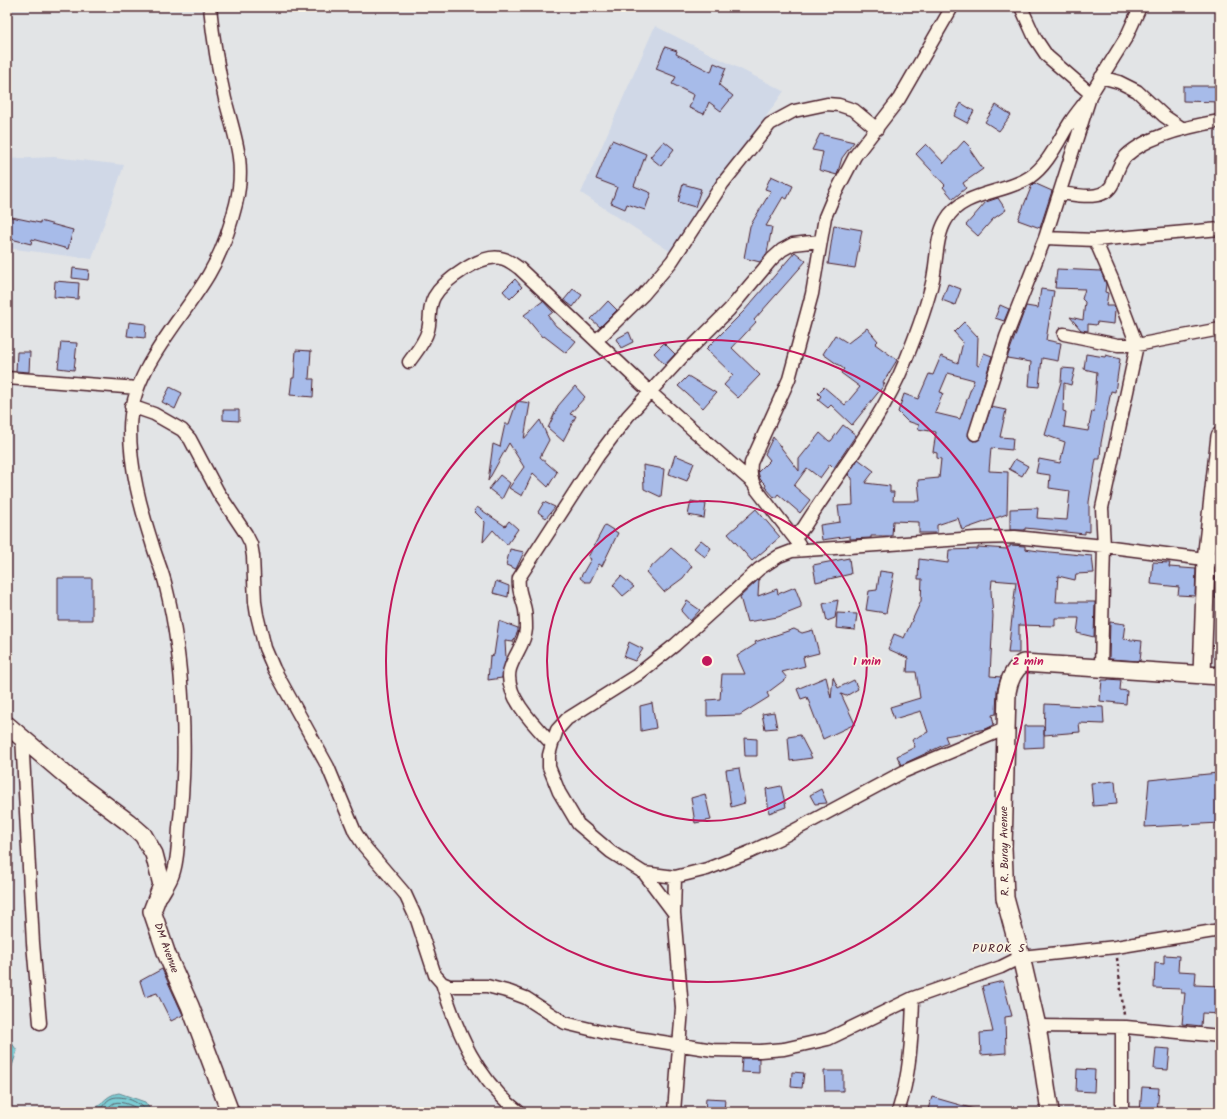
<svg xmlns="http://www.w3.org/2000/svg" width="1227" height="1119" viewBox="0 0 1227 1119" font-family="Kalam,sans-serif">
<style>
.built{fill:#d0d8e7}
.water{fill:#7ccdd4;stroke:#688790}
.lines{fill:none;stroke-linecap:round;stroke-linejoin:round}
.shore{stroke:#5e656f;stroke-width:1}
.building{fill:#a7bbe9;stroke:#4a1f2b;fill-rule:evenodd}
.street-casing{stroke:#4a1f2b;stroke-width:15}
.secondary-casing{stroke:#4a1f2b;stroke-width:20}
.path{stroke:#4a1f2b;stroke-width:2.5;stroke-dasharray:3 3;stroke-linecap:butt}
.street{stroke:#fcf5e5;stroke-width:12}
.secondary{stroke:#fcf5e5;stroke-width:17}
.ring{fill:none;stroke:#c2185b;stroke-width:2}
.labels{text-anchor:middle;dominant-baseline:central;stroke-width:3.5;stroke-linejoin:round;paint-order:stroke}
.street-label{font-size:11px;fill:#4a1f2b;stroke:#fcf5e5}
.neighbourhood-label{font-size:12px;letter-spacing:1px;fill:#4a1f2b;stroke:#fcf5e5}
.centre{fill:#c2185b;stroke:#fcf5e5;stroke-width:2}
.ring-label{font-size:12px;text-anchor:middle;font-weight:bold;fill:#c2185b;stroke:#fcf5e5;stroke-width:3.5;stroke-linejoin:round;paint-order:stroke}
</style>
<rect width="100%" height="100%" fill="#e2e4e6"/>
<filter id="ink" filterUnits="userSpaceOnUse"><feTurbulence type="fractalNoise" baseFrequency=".025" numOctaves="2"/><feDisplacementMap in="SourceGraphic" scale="8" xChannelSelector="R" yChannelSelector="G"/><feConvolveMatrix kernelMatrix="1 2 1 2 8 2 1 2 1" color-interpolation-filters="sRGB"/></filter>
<g filter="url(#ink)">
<!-- built -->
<path class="built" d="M655 26 784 91 671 252 581 193Z
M54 157 124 165 92 259 7 248V159Z"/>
<!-- water -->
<path class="water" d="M7 1035 17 1051 7 1081Z
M119 1093 145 1102 152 1112H89C100 1110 103 1095 119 1093Z"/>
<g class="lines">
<!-- shore -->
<path class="shore" d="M98 1112C102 1108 106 1100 112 1098 123 1094 141 1103 147 1112
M104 1112C107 1109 110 1105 114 1103 121 1100 137 1107 141 1112"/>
</g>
<!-- building -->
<path class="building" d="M665 47 677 51 676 54 711 72 714 63 726 68 719 85 733 96 721 111 709 102 704 114 689 108 694 95 672 84 676 77 656 69Z
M1183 86H1219V102L1183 101Z
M961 103 974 111 967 123 954 116Z
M996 105 1011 115 999 131 985 122Z
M820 134 854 142 842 158 837 175 819 170 823 152 812 150Z
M612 140 646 154 634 186 651 193 645 210 627 204 625 209 611 203 617 187 596 179Z
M664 141 674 149 661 166 650 157Z
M964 141 971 148 970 150 983 169 963 183 966 188 953 199 943 187 945 185 916 154 926 144 944 163Z
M771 176 793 186 787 199 783 197 766 226 772 227 767 253 760 262 744 258 750 226 771 191 765 189Z
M1034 183 1052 191 1040 228 1018 220 1032 185Z
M683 184 701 189 695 207 678 202Z
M998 198 1006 210 993 219 978 236 966 225 986 202Z
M7 216 40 223V221L73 230 68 249 32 239 31 244 7 238Z
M834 225 862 230 855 268 828 264Z
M795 252 806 261 754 320 756 322 732 348 760 375 738 398 724 385 733 375 706 349 744 311Z
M73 268 89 270 88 280 72 278Z
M1057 269 1101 271 1106 284 1105 292 1108 293 1106 306H1114L1115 309 1114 324 1097 322 1096 325 1088 324V331L1081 330 1070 317 1083 320 1085 302 1082 299 1085 289 1055 288Z
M515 279 522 287 510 299 503 291Z
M55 281 79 283 78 299 54 297Z
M948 284 961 289 955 305 942 300Z
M573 289 582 295 573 307 564 300Z
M1041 289 1054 291 1046 340 1061 343 1058 361 1042 358 1039 387 1029 386 1031 362 1007 358 1026 306 1038 308Z
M543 301 553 312 548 316 556 326 576 341 566 353 544 336 542 337 524 315Z
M608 301 617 310 600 327 591 319Z
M1000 305 1009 309 1004 321 995 318Z
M129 322 146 324 145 338 127 336Z
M964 322 978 337 977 365 979 366 984 353 992 356 968 436 973 441 980 439 991 407 1006 410 1000 437 1013 438 1012 450 991 448 989 471 1008 472 1007 514 962 530 958 518 937 525V533H919V522L893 521 892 536H871V538L850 539V536L822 540 820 525 840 522 838 506 853 505 852 478 848 475 858 459 874 471 865 483 890 486V492H894L893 501H920L918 480 939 478 941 459 937 458V453L933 452 936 432 918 429 919 425 907 421 898 412 904 394 918 399 929 374 933 375 941 356 958 363 963 342 954 332ZM948 373 974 380 960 419 935 413 943 393 940 392Z
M867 328 878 341 875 344 897 360 883 383 885 384 852 425 831 405 828 408 818 400 821 396 818 393 824 387 845 405 860 387 841 373 844 369 823 354 835 335 848 343Z
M629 332 633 342 621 348 616 339Z
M61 342 77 343 74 370 58 368Z
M664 343 675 354 665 365 654 353Z
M296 350 311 351 309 379H314L313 397 290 395 292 378H294Z
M17 352H30L29 372 16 371Z
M1086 354 1105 357 1106 355 1120 359 1115 392 1111 391 1101 443 1100 459H1096L1089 502V532L1085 531V534L1025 528V530H1010V509L1038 508 1037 518 1067 520 1070 491 1049 488 1050 475 1036 473 1039 459 1060 463 1065 442 1045 435 1061 382 1062 368 1075 369 1071 385 1064 383 1063 411 1066 412 1064 427 1088 431 1092 411 1094 412 1097 372 1084 369Z
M688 376 716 393 703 408 678 386Z
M575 386 585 397 570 414 576 416 563 441 548 428 558 406Z
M170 387 182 393 175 409 162 402Z
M517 401 530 403 524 439 540 420 549 440 540 457 557 472 548 487 533 473 522 496 509 488 524 467 509 443 488 481 493 444 500 447 505 424H509Z
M223 410H239V421L223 420Z
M843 425 856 435 834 468 830 464 820 478 807 468 794 486 810 500 800 513 778 494 775 498 765 487 766 485 760 479 758 472 770 460 765 454 773 437 799 471V459L820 433 829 441H831Z
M675 455 694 463 687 481 669 474Z
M1015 459 1028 466 1022 476 1009 469Z
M643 465 664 469 661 497 644 489Z
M500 475 510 483 502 499 489 489Z
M691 501 706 504 704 518 688 515Z
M544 502 555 507 546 518 538 512Z
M477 507 505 526 509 521 518 529 507 545 493 530 483 542 485 522 474 511Z
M756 509 780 537 752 561 728 534Z
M605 525 618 533 602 566 599 564 590 582H585L580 578 591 559 588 557Z
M701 540 711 548 705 557 694 548Z
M1010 545 1025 546V549L1039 551 1092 556 1094 573 1076 574 1075 580 1058 576 1056 602H1095L1094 637 1077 633 1079 618H1055V626L1019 625V653H1008L1016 582 992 580 991 591 993 616 990 676 1001 677 997 690 996 714 992 715 994 725 986 729 945 736 948 743 901 765 897 756 915 747 912 740 928 732 921 711 894 719 890 707 920 698 916 672H907L908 658 888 649 894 634 904 638 921 601 922 579H918L919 559 948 563 949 550 978 549V547L1007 549V547H1010Z
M671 548 692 566 683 578 664 592 646 572Z
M510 549 524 552 516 569 506 565Z
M849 558 851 574 816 582 813 565Z
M1153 562 1170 563 1169 567 1196 569 1195 596 1178 595 1179 587 1151 584Z
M880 571 894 573 886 613 866 610 869 591 877 590Z
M621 576 634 587 623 596 613 585Z
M1215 577H1220V599L1215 598Z
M58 578H92V620H58Z
M759 579 758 596 777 589 778 594 795 587 801 603V608L778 617 747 622 740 597Z
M496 581 509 586 508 597 493 593Z
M838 600 835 618 827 621 823 604Z
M687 601 700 610 690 621 681 611Z
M837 613 857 614 855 630 836 628Z
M499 621 518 628V631L513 642 505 641 506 658 502 678 488 680 490 656 494 655Z
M1110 622 1125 624 1123 639 1142 641 1140 661 1109 659Z
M794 629 802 633 813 630 819 653 803 657 805 666 782 672 787 678 767 693 769 697 740 715 707 716V700L720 699 722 674H745L737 656 756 644 755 642Z
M629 642 643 649 635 661 624 657Z
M826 677 831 698 833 677 838 688 854 680 858 689 846 696 841 694 855 724 823 739 807 697 801 699 797 689Z
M1108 679 1121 680 1120 690 1127 691 1126 704 1100 701 1102 680H1108Z
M652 703 656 728 641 731 640 706Z
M1045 704 1103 707 1104 724 1079 723 1080 732 1044 735Z
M774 712 777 728 765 729 762 714Z
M1024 726H1044V747L1024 748Z
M800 735 812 758 790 761 788 737Z
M744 738 757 739V756H745Z
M739 768 745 803 731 807 726 770Z
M1218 773 1220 823 1145 827 1149 780Z
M1115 781 1117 804 1093 806 1091 783Z
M781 786 786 807 769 813 766 789Z
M821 789 827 803 815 804 810 795Z
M705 794 711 820 695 823 691 798Z
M1164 955 1179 956 1178 971 1196 972 1195 985 1220 986V1014L1202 1013 1201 1026 1182 1024 1185 993H1181V989L1154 988 1155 963 1164 964Z
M162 969 183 1015 171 1021 157 993 145 997 140 981Z
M1003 981 1012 1016 1005 1017 1006 1053 981 1055 980 1033 993 1032 982 986Z
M1156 1048 1170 1049 1168 1070 1154 1069Z
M742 1058H759V1073L741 1072Z
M1077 1069 1095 1070 1094 1092 1076 1091Z
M824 1071H843V1091H825Z
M792 1072 804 1073 802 1088 791 1087Z
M1142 1087 1159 1088 1157 1112H1140Z
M932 1097 974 1109 973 1112H927Z
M706 1098 725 1099 724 1112H705Z"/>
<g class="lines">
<!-- street casing -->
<g class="street-casing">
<path id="street" d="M1101 77 1119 82 1137 91 1164 116 1183 129
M1060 193C1078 195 1107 203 1114 180 1117 172 1120 162 1126 156 1148 135 1191 126 1220 121
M1045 238 1095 240 1220 229
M1095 240 1112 279 1137 345 1102 508 1104 546 1101 667
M1064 334 1118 345H1137L1220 329
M596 341 643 295 672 261 723 183 770 124 794 111 827 104 839 105 854 110 877 129
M409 362C416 352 425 342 428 330 431 319 428 308 434 297 443 281 481 254 500 258 508 259 513 264 519 268L650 392 752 482
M7 378 138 388
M131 406 154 414 182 430 190 439 218 492 246 534 251 544 253 556 255 602 257 615 265 648 274 669 328 767 355 832 364 846 405 894 417 920 435 975 442 983 449 986H487L510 992 526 998 565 1023 606 1033 713 1050 760 1051 784 1049 828 1039 913 998 1001 967 1021 957 1116 947 1220 930
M975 434 1006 337 1045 238 1091 94 1127 36 1140 7
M795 538 804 527C838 473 881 421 905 362 916 335 927 307 933 279 937 259 936 237 946 220 962 191 1005 194 1030 177 1049 164 1059 139 1071 121 1077 112 1085 103 1091 94L1047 56 1035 38 1021 7
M799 544 757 490C751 481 750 474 751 463L789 379 812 294 825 217 833 198 855 156 899 99 952 7
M22 736 33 943 40 1023
M552 744C536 727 503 695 510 669 514 655 525 644 526 629 526 623 526 617 525 610 523 599 517 590 519 578L598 456 628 416 684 355 729 310 772 259 782 250 793 244 820 241
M644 873 675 877 674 913 682 1008 674 1112
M675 877 707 869 750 852 780 838 905 771 1007 728
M162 895C166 888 171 881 173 874 178 860 178 843 179 828 188 754 184 659 166 587 163 572 156 558 152 543 140 506 130 468 130 429 130 370 181 322 209 274 222 252 230 228 236 204 246 163 235 138 225 99 218 69 213 38 210 7
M674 913 644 873 611 852 578 824 559 792 549 767V755L552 744 557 730 567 719 637 675 675 645 759 569 779 556 792 551 976 538 1015 537 1104 546 1220 561
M442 983C457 1032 477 1080 519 1112
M1037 1026 1126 1027 1220 1036
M1122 1027V1112
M898 1112C910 1075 912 1037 913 998"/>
</g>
<!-- secondary casing -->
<g class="secondary-casing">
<path id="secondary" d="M1202 675 1206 560 1220 436
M7 725 68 777 128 822 143 835 154 854 162 885 152 911 167 955 190 1006 230 1112
M1050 1112 1037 1026 1021 957 1005 898 1003 848 1007 692C1009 680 1013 670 1023 663L1220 676"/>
</g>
<!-- path -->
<path class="path" d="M1117 958 1124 1015"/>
<!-- street -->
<use href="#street" class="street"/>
<!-- secondary -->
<use href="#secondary" class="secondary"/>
</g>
</g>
<!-- distance rings -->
<g class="ring">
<circle cx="707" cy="661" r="160"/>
<circle cx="707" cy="661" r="321"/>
</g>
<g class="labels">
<!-- street labels -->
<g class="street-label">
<text transform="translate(1005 851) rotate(-91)">R. R. Buray Avenue</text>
<text transform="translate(166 948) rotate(70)">DM Avenue</text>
</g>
<!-- neighbourhood labels -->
<g class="neighbourhood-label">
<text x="999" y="948">PUROK 5</text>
</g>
</g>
<circle cx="707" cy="661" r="6" class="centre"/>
<g class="ring-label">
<text x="867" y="665">1 min</text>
<text x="1028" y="665">2 min</text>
</g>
<!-- margin -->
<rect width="1227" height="1119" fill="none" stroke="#fcf5e5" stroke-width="24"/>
<rect x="12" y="12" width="1203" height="1095" fill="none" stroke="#4a1f2b" stroke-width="1.5" filter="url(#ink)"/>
</svg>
